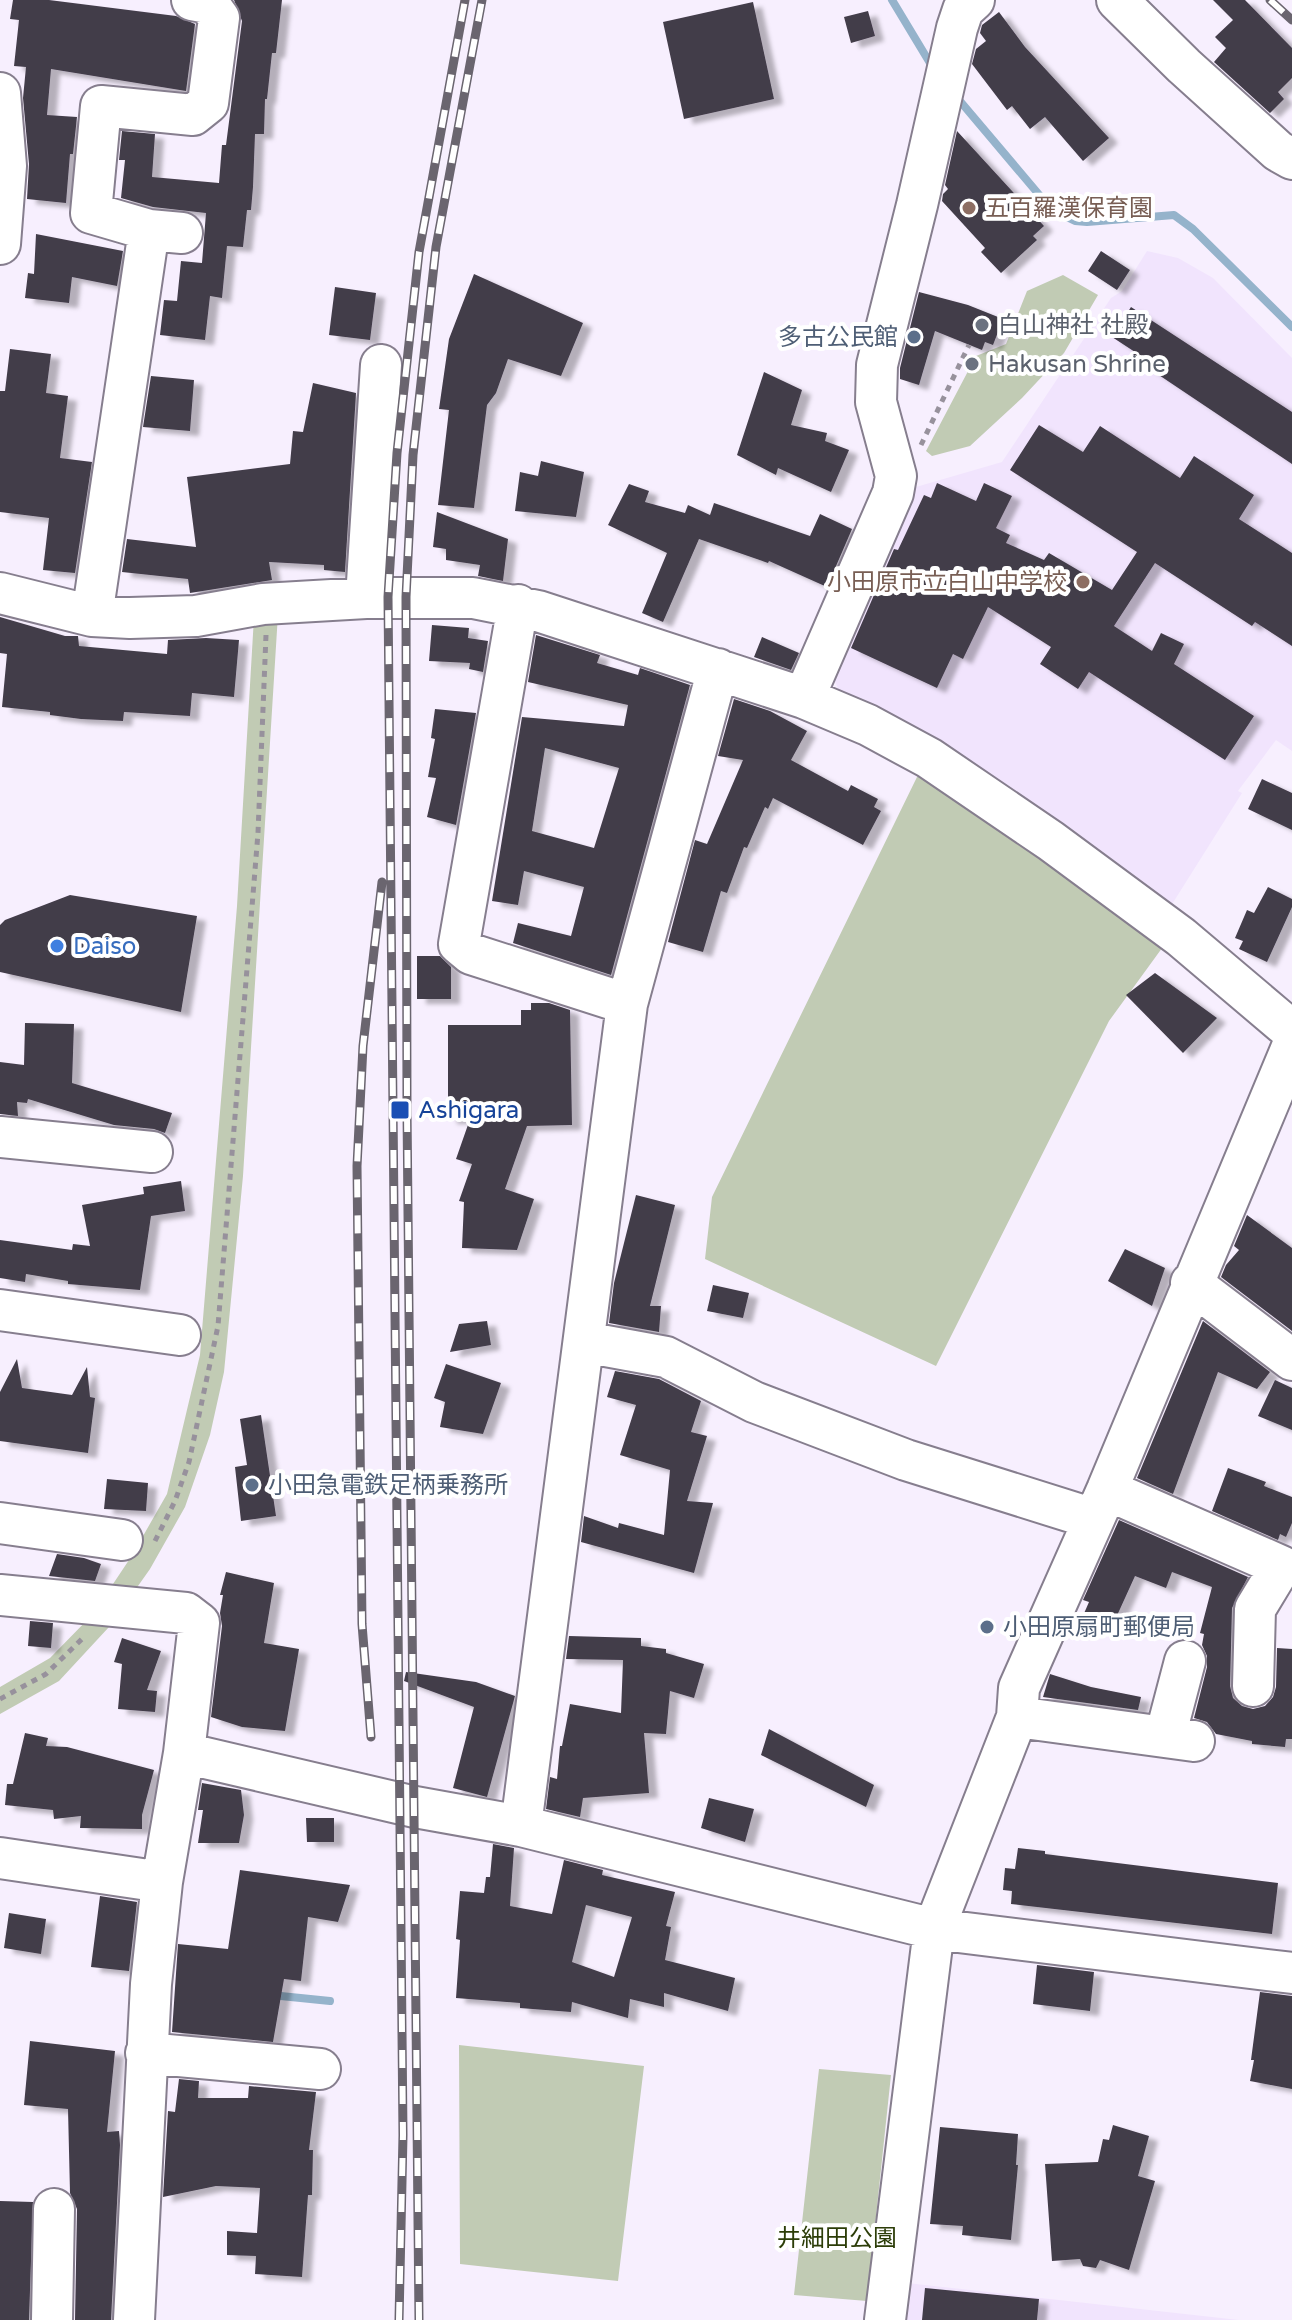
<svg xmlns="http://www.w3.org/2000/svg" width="1292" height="2320" viewBox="0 0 1292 2320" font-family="'Varela Round','Noto Sans JP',sans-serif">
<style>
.built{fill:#f1e4fd}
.green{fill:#c1cbb4}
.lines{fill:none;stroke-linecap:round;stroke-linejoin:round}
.stream{stroke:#95b3cb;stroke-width:8}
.building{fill:#433c4a;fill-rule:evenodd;filter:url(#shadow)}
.minor-casing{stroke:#867e8e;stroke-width:44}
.path{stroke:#97919c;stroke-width:5;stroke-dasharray:6 6;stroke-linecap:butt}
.minor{stroke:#fff;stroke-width:40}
.rail-casing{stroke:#6a656f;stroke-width:9}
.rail{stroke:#fff;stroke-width:6;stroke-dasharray:18;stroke-linecap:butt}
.education-dot{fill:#8d6e63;stroke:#fff;stroke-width:3}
.worship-dot{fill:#6b7280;stroke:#fff;stroke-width:3}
.service-dot{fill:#5c6f8a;stroke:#fff;stroke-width:3}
.shop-dot{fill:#3f7fe0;stroke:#fff;stroke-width:3}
.transit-dot{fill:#1a4fb4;stroke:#fff;stroke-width:3}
.labels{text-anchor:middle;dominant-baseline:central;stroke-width:8;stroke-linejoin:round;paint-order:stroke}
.education-label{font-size:24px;fill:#785e54;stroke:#fff;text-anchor:start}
.worship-label{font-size:24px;fill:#5b616d;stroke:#fff;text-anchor:start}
.service-label{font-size:24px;fill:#4e5e75;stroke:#fff;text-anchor:start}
.shop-label{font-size:24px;fill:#366cbe;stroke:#fff;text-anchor:start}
.transit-label{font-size:24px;fill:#164399;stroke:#fff;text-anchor:start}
.park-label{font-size:24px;fill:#2c3d08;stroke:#fff}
</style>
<defs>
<filter id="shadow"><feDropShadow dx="9" dy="5" stdDeviation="2" flood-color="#0004"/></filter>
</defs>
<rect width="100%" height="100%" fill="#f7effe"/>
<!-- built -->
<path class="built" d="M1147 251 1178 258 1213 278 1292 358V751L1276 740 1238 791 1242 793 1169 909 841 696 833 676 916 487 1002 462 1111 298 1122 291Z
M898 2282 1239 2320H894Z"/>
<!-- green -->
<path class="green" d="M1063 275 1098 295 1064 353 1022 398 970 446 932 456 926 451 976 356 1006 344 1027 291Z
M278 614 243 1176 224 1372 210 1435 185 1507 150 1569 109 1627 59 1681 0 1714V1687L50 1658 93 1614 131 1557 167 1494 200 1355 237 906 254 617Z
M924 776 1165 944 1109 1021 936 1366 705 1259 712 1197 917 777Z
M459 2045 644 2066 618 2281 460 2264Z
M819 2069 891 2075 867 2301 794 2295Z"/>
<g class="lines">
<!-- stream -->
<path class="stream" d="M892 0 933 68
M954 94 1052 210 1075 221 1087 222 1174 215 1193 229 1292 327
M271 1995 330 2001"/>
</g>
<!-- building -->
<path class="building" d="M13 0H49L176 16 195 24 186 91 51 69 47 115 77 117 73 154H70L66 203 27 199 29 164 23 98 26 67 14 66 19 20 10 19Z
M234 0H282L276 53H272L267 99H265L264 134H255L253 187 251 210H247L243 247 227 246 222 298 210 296 205 340 160 335 164 300 177 301 181 261 202 263 206 213 153 207 121 198 125 160H119L122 131 155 134 152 177 219 183 222 145H226L242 21Z
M1213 0H1245L1292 48V78L1278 92 1284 99 1270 113 1214 62 1226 48 1215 37 1233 20Z
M753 2 774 99 684 119 663 22Z
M868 11 875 36 851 43 844 17Z
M999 12 1025 47 1109 138 1083 161 1045 117 1030 129 1012 106 1007 110 972 64 976 49 986 41 980 33 982 25Z
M957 131 1044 226 1033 236 1037 240 1001 273 981 252 985 248 942 201 943 194 948 189 945 185Z
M36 234 123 251 117 286 72 277 69 303 25 298 28 273 34 274Z
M1101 251 1130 270 1117 290 1088 271Z
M474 274 583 323 561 376 508 359 496 393 487 405 474 508 438 505 449 410 439 409 449 339Z
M335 287 376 293 370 340 329 335Z
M919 292 968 305 1003 319 993 345 985 342 982 350 935 331 919 385 900 379V368Z
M1131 307 1292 412V464L1132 357 1135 352 1112 337Z
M10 349 51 354 46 393 68 396 60 458 92 462 75 573 43 570 49 518 0 512V391H5Z
M764 372 802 390 791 425 827 433 825 441 849 450 831 492 778 468 776 475 737 455Z
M151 376 194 380 190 431 143 427Z
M313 383 356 393 345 572 324 570V565L269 562 272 580 190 593 188 579 122 572 127 539 196 547 187 477 290 464 293 431 303 432Z
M1039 425 1083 452 1100 426 1180 478 1194 456 1254 495 1239 519 1292 553V646L1255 622 1252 626 1155 563 1114 626 1152 651 1161 633 1184 644 1174 664 1254 716 1225 760 1089 672 1078 689 1040 664 1051 647 988 607 963 659 953 654 937 688 851 648 894 549 898 550 924 495 931 498 937 483 976 501 984 483 1012 496 996 528 1010 535 1006 543 1044 560 1049 553 1112 590 1137 552 1010 470Z
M541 461 584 472 576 517 515 511 520 472 538 476Z
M629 484 649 491 645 502 685 513 688 505 710 515 714 503 810 536 820 514 852 529 827 587 769 561 768 563 699 539 663 622 642 613 667 553 608 525Z
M437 512 508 539 503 581 478 576 480 565 446 560V549L433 547Z
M0 617 65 636H78L79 646 167 654 168 640 206 638 239 640 234 697 192 693 190 716 124 712 123 721 81 719 50 715V712L2 707 7 654 0 653Z
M432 625 469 628 468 638 488 641 483 672 469 669 470 663 429 661Z
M536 635 600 655 597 663 638 675 640 668 690 685 611 975 513 943 518 923 571 936 584 887 524 871 518 905 492 901 522 717 624 726 628 705 528 682ZM545 748 619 768 594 848 532 831Z
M762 637 799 653 791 670 754 657Z
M734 699 770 711 807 731 791 760 848 791 851 785 878 799 874 807 881 811 863 845 773 798 768 809 765 807 747 848 744 847 727 893 721 891 703 952 668 942 695 840 707 844 743 760 718 756Z
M435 709 476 713 456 825 427 817 436 778 428 777 435 739 431 738Z
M1262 779 1292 793V830L1248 809Z
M1268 887 1292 899V907L1267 962 1239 949 1243 941 1235 938 1247 910 1254 913Z
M70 895 197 916 181 1012 0 972V925L5 920Z
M417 956H440L451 967V999H417Z
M1155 973 1217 1018 1183 1053 1126 995Z
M531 1003H549L570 1010 572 1125 527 1126 505 1189 534 1199 517 1250 462 1248 464 1202 459 1201 472 1164 456 1159 470 1119H448V1025H521V1010H531Z
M25 1023 74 1024 72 1083 172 1113 165 1133 154 1129 114 1125 28 1099 27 1103 17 1102 18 1116 0 1114V1062L24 1065Z
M181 1181 185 1211 151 1216 140 1290 68 1284V1281L26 1274 25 1282 0 1278V1240L72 1250 73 1244 90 1246 82 1205 144 1194 143 1187Z
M636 1195 675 1205 650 1306H661L659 1332 609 1323 614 1283Z
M1247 1215 1292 1248V1331L1221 1277 1226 1265 1239 1250 1234 1246Z
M1125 1249 1165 1268 1152 1306 1108 1281Z
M713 1285 749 1293 743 1318 707 1311Z
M487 1321 491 1345 450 1352 459 1324Z
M1203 1321 1270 1372 1257 1389 1218 1372 1173 1494 1137 1478Z
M17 1359 22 1388 72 1395 87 1367 90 1397 95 1398 88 1453 0 1441V1392Z
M446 1364 501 1383 483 1434 440 1427 445 1402 434 1398Z
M615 1371 659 1379 701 1401 691 1432 707 1436 687 1501 713 1503 694 1573 581 1542 584 1516 618 1528 619 1523 664 1535 670 1470 620 1455 636 1405 607 1397Z
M1275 1380 1292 1388V1430L1258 1416Z
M261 1415 276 1516 241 1521 235 1467 247 1465 240 1419Z
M1228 1468 1266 1482 1264 1486 1292 1497V1523L1286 1537 1280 1534 1278 1540 1212 1511Z
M107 1479 148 1483 146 1511 104 1509Z
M1119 1520 1248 1577 1232 1608 1230 1686 1233 1698 1242 1706 1253 1709 1265 1706 1273 1697 1276 1687 1277 1648 1292 1649V1739H1286L1285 1747 1252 1744V1741L1216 1734 1207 1722 1194 1718 1207 1667V1656L1202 1645 1204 1634 1200 1633 1212 1587 1172 1572 1166 1588 1135 1576 1110 1631 1082 1618 1089 1602 1083 1600Z
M57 1554 84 1558 101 1564 95 1581 49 1576Z
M226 1572 274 1583 264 1643 299 1649 285 1731 242 1727 211 1717 222 1626 220 1613 223 1595H220Z
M30 1621 53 1623 51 1648 28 1646Z
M569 1636 641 1638V1646L666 1649V1653L704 1664 694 1698 670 1691 666 1734 644 1733 649 1793 583 1798 580 1817 546 1809 550 1777 557 1779 560 1746H562L570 1704 621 1713 623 1660 566 1659Z
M122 1638 161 1651 147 1690 157 1691 155 1712 118 1709 122 1664 114 1662Z
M406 1672 476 1682 515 1696 487 1797 453 1788 474 1707 404 1681Z
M1050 1674 1091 1687 1141 1697 1138 1710 1043 1697Z
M769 1729 874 1785 866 1807 761 1755Z
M25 1733 48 1738 46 1746 67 1747 154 1770 142 1815V1829L80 1828 81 1816 54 1819 53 1810 5 1805 7 1784H13Z
M202 1783 241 1790 244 1815 239 1843H198L203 1810H198Z
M709 1798 754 1809 745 1842 701 1828Z
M306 1818H334V1842H307Z
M493 1844 514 1848 510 1906 552 1914 564 1860 603 1870 602 1875 675 1892 666 1926 671 1927 665 1960 735 1978 728 2011 664 1993V2007L630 1999 628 2018 572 2002 571 2012 520 2008V2003L456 1998 460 1940 456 1939 460 1891 484 1893 486 1877H490ZM586 1905 632 1917 614 1977 572 1962Z
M1018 1848 1045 1851V1854L1278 1883 1272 1934 1011 1904 1012 1891 1003 1890 1005 1868 1015 1869Z
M240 1870 350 1885 338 1922 308 1917 301 1981 284 1979 273 2042 172 2032 178 1944 228 1949Z
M100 1896 137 1902 129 1971 91 1967Z
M9 1913 46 1919 41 1954 4 1948Z
M1037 1965 1094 1972 1090 2011 1033 2004Z
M1260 1992 1292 1996V2089L1250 2081 1254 2060H1251Z
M30 2041 115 2051 107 2132 119 2131 120 2145 111 2320H75L77 2209 70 2193 68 2109 24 2105Z
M179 2079 199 2081 198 2098H248L249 2086 316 2092 309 2150H313L312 2195H308L302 2277 255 2274 256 2256 227 2255V2231L257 2233 260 2188 216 2186 163 2197 168 2111 175 2112Z
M1113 2125 1149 2136 1138 2176 1155 2181 1129 2270 1100 2260 1096 2268 1083 2266 1080 2259 1052 2261 1045 2164 1098 2162 1103 2139 1109 2140Z
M940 2127 1018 2134 1016 2165H1018L1011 2240 962 2235 963 2226 930 2224Z
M0 2201 33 2202 29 2320H0Z
M925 2288 1039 2299 1037 2320H922Z"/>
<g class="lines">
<!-- minor casing -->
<g class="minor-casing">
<path id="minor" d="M1117 0 1184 66 1278 151 1292 159
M0 93 6 166 0 244
M182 233 149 230 91 213 101 106 193 115 208 103 219 18 208 3 192 0
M0 593 92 616 130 618 196 616 263 604 366 598H473L538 611 804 698 868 725 929 758 1051 841 1181 937 1292 1031
M366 598 381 365
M518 605 459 944 471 954 627 1004
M92 616 149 230
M804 698 893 493 896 476 876 402 877 365 917 205 957 28 963 10 974 0
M0 1137 152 1152
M1191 1283 1292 1360
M0 1310 180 1335
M584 1342 666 1357 754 1402 906 1460 1094 1519
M1107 1490 1281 1566 1255 1609 1253 1686
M0 1523 122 1540
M0 1595 186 1613 199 1623 184 1753 162 1882 151 1984 134 2320
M1017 1717 1194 1741
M1165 1737 1185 1661
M184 1753 415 1807 521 1826 934 1929 1292 1973
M521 1826 627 1004 718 669
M0 1858 162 1882
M146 2053 320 2069
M52 2320 54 2209
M885 2320 934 1929 1017 1717 1019 1688 1107 1490 1292 1047"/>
</g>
<!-- path -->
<path class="path" d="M921 445 969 345
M155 1541 175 1501 189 1462 218 1326 258 833 266 635
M0 1699 46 1674 85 1636"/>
<!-- minor -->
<use href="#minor" class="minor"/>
<!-- rail casing -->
<g class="rail-casing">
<path id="rail" d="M1270 0 1292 20
M371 1737 362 1624 357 1166 363 1046 382 882
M399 2320 403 2135 388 597 397 453 419 252 465 0
M419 2320 407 1111 406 597 413 455 436 247 482 0"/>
</g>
<!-- rail -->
<use href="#rail" class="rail"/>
</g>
<!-- markers -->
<g class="education-dot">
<circle cx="969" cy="208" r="8"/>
<circle cx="1083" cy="582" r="8"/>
</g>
<g class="worship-dot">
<circle cx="982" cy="325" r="8"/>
<circle cx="972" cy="364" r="8"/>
</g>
<g class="service-dot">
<circle cx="914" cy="337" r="8"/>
<circle cx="252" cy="1485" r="8"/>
<circle cx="987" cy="1627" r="8"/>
</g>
<circle class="shop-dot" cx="57" cy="946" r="8"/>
<rect class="transit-dot" x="390" y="1100" width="20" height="20" rx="4"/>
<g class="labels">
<!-- education labels -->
<g class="education-label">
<text x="985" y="208">五百羅漢保育園</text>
<text x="1067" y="582" text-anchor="end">小田原市立白山中学校</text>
</g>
<!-- worship labels -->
<g class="worship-label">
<text x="998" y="325">白山神社 社殿</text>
<text x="988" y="364">Hakusan Shrine</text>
</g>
<!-- service labels -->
<g class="service-label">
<text x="898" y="337" text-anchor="end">多古公民館</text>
<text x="268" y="1485">小田急電鉄足柄乗務所</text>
<text x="1003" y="1627">小田原扇町郵便局</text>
</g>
<!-- shop labels -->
<g class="shop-label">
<text x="73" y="946">Daiso</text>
</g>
<!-- transit labels -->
<g class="transit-label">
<text x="418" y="1110">Ashigara</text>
</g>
<!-- park labels -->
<g class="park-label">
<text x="837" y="2238">井細田公園</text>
</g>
</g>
</svg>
